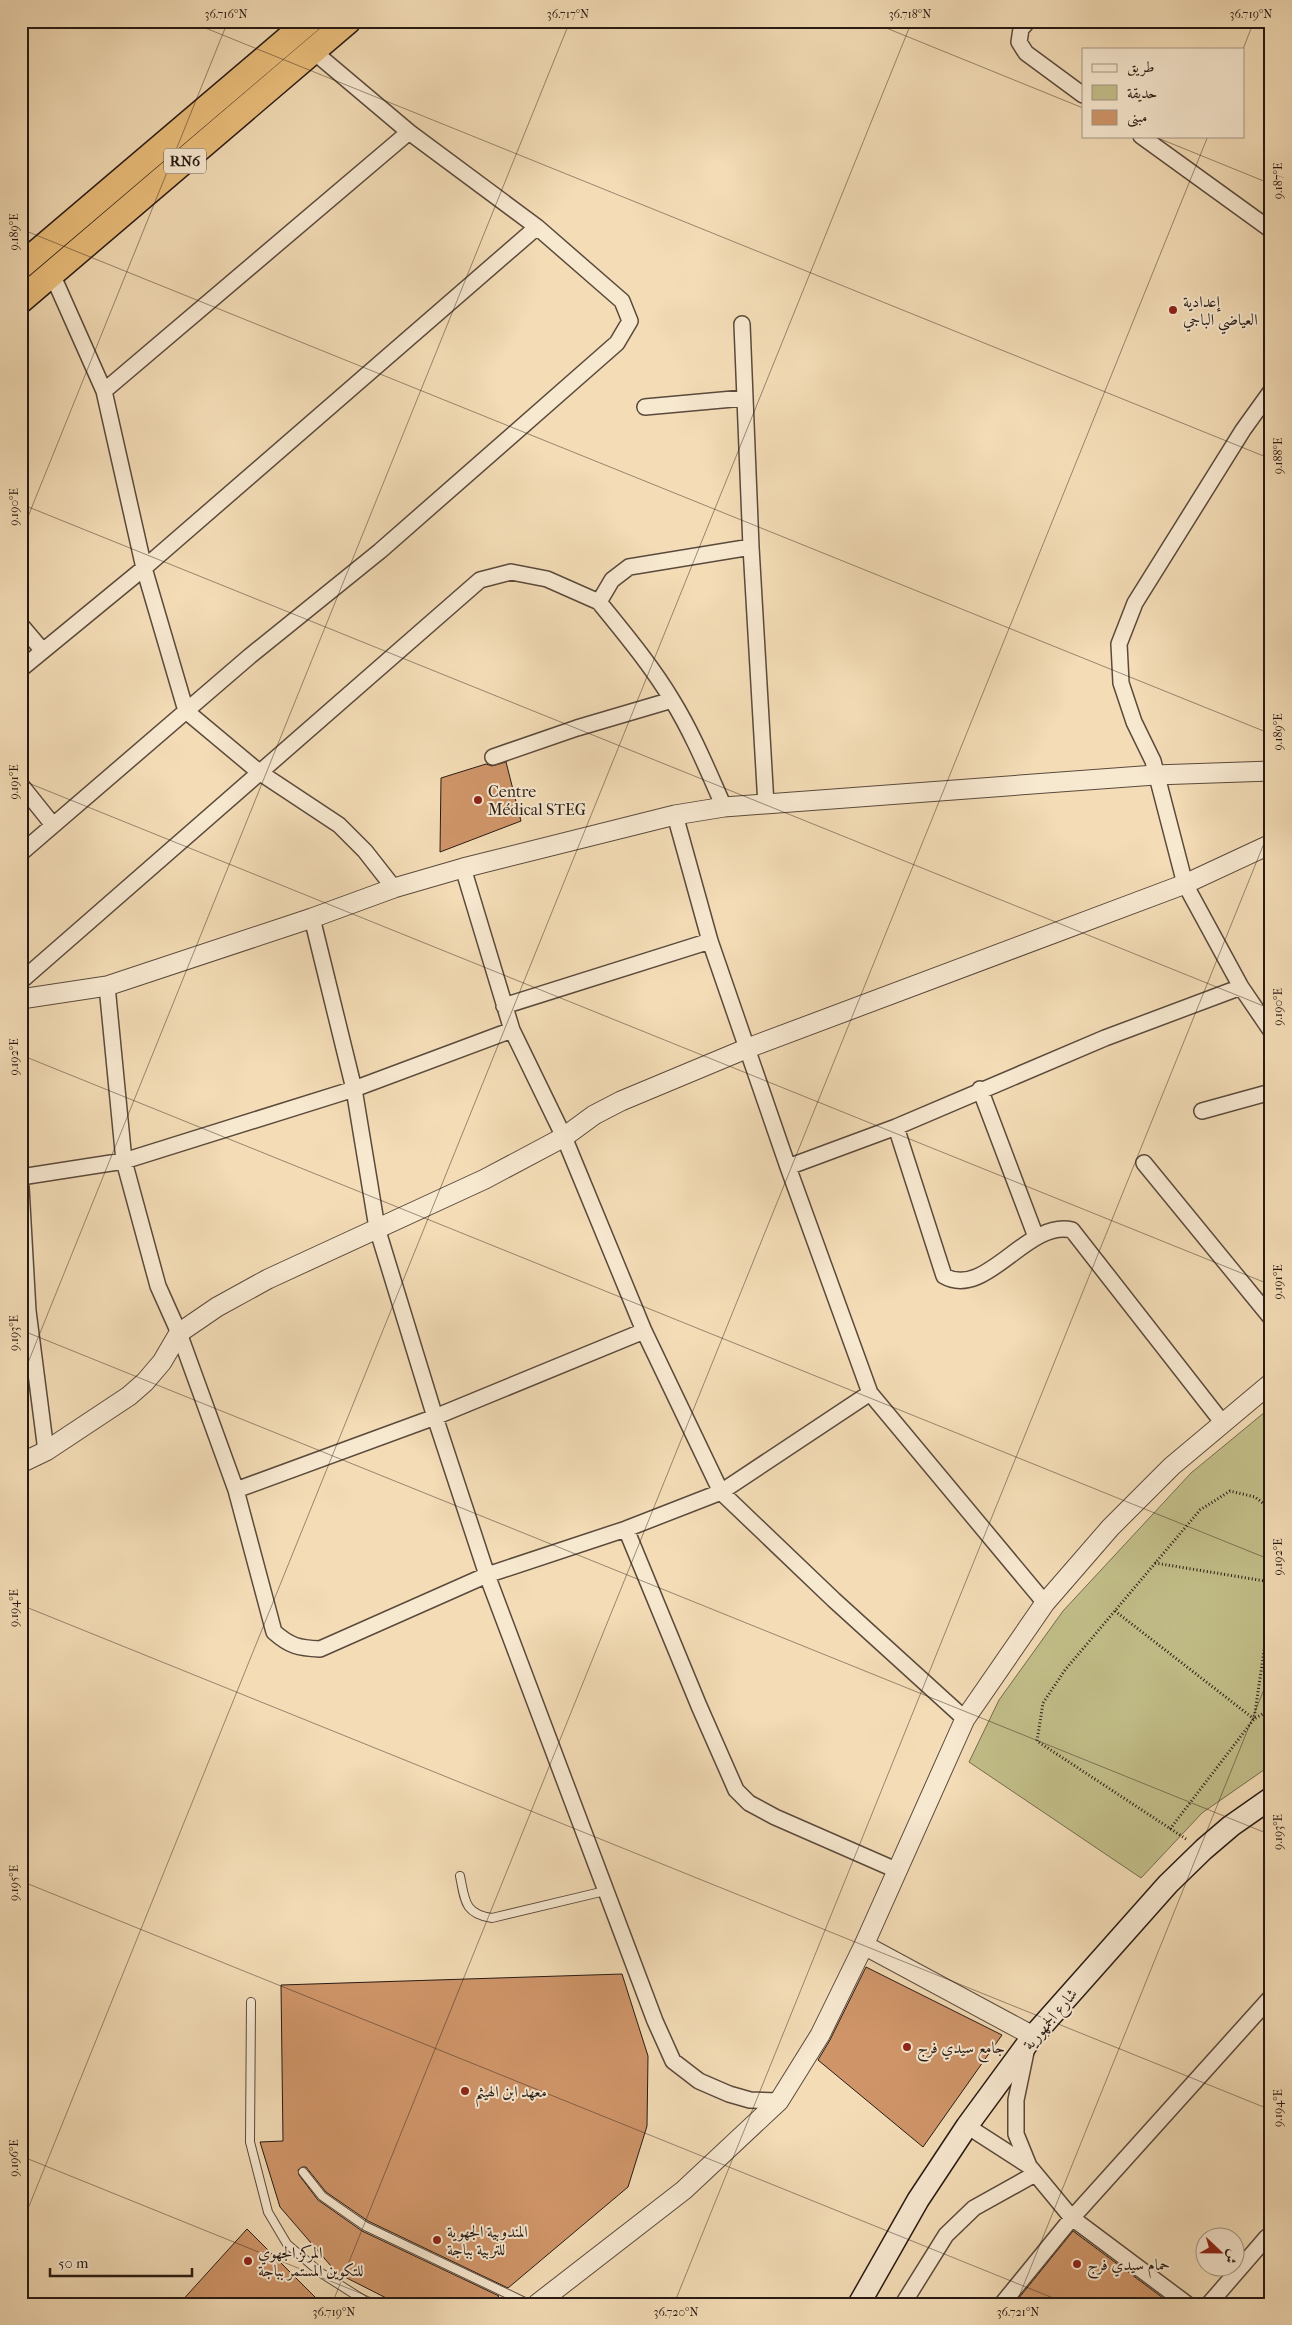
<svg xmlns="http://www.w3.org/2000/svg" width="1292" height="2325" viewBox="0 0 1292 2325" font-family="'IM FELL French Canon',Amiri,serif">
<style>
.green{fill:#c2be89;stroke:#756c4e}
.building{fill:#cf9569;stroke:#281a14}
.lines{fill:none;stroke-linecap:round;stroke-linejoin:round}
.service-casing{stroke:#5b4a3c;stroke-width:10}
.minor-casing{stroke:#5b4a3c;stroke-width:18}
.tertiary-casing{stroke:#5b4a3c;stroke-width:21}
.secondary-casing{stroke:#281a14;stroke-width:24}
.trunk-casing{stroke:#281a14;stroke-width:28}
.path{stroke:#281a14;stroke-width:3;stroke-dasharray:1 2.5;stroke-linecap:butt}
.service{stroke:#f7e8d0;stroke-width:8}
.minor{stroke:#f7e8d0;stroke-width:15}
.tertiary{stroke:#f7e8d0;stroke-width:19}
.secondary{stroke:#f7e8d0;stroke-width:21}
.trunk{stroke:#eabe7b;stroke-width:25}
.ticks{fill:none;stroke:#281a14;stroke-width:1;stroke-opacity:0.45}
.poi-dot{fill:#8f2418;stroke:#f7e8d0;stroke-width:2}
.labels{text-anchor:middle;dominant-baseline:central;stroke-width:4;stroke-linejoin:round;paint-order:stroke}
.shield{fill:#f7e8d0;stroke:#66584c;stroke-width:1}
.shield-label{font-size:15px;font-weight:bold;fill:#281a14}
.poi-label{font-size:16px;fill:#281a14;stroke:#f7e8d0;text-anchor:start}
.street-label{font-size:16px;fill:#281a14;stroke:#f7e8d0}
.neatline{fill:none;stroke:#281a14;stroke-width:2}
.ticks-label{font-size:12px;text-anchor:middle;fill:#281a14}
</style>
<rect width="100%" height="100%" fill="#f3dcb6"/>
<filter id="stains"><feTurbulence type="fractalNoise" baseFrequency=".004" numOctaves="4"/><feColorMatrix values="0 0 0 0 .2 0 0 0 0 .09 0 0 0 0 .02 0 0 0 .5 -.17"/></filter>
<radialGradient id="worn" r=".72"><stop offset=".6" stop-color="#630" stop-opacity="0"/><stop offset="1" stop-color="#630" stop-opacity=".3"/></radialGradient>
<!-- green -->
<path class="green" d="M1271 1407V1765L1202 1813 1141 1878 969 1762 999 1700 1063 1611 1191 1473Z"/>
<!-- building -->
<path class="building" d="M506 762 521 821 440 852 441 778 486 764 492 766Z
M866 1967 1002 2035 923 2147 818 2060 830 2040Z
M622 1974 648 2056 647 2126 628 2187 508 2288 368 2221 326 2192 306 2167H302L298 2170 299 2175 318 2200 362 2231 499 2296 490 2304H398L337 2273 280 2207 260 2142 283 2141 281 1985Z
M247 2229 322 2304H179Z
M1073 2231 1151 2289 1171 2304H1014Z"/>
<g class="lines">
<!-- service casing -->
<g class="service-casing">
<path id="service" d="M460 1876C465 1900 464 1914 492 1918L605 1891
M251 2002 250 2142 268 2212 287 2244 321 2273 370 2304
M303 2172 322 2196 365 2226 529 2304"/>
</g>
<!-- minor casing -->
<g class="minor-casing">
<path id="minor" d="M1028 21 1021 29 1019 42 1026 53 1083 95
M1141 136 1271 230
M52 274 104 391
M742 324 751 547 766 805
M1271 391 1243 430 1135 603 1119 644 1121 683 1134 722 1153 761 1185 884 1241 987 1271 1031
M645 407 744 398
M599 602C624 633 651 665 672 700 693 734 708 771 724 807
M21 625 43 651
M21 669 144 568 537 227
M493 757 577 728 672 700
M21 785 53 825
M675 815 710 941 788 1167 870 1393 1045 1603
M21 853 250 656 380 551 617 343 630 321 622 301 537 227 409 132 313 51
M463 868 512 1030 564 1137 644 1331 721 1492 834 1600 965 1719
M394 888 365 851 339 825 259 772 186 711 144 568 104 391 409 132
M312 918 354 1089 377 1228 435 1417 487 1575 655 2021 673 2061 699 2081 729 2094 750 2100 779 2101
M21 981 480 580 511 572 547 579 599 602 612 580 629 567 751 547
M107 986 124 1161 158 1286 179 1333 236 1490 274 1632C290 1646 298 1648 320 1649L487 1575 626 1529 721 1492 870 1393
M504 1006 710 941
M980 1089 1036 1237
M1202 1111 1271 1092
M896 1127 944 1276C986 1300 1027 1219 1072 1230L1222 1422
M1144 1163 1271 1318
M788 1167 896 1127 1105 1038 1241 987
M21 1177 124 1161 354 1089 512 1030
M21 1187 28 1311 46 1451
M236 1490 435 1417 644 1331
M626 1529 699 1706 736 1790 749 1803 775 1817 896 1870
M1026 2052 1016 2100V2134L1029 2166
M967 2126 1029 2166 1072 2218 1187 2304
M903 2304 946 2235 974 2208 1035 2174
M1002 2304 1072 2218 1271 1997
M1209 2304 1267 2237"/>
</g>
<!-- tertiary casing -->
<g class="tertiary-casing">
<path id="tertiary" d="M21 999 107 986 312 918 394 888 463 868 675 815 724 807 1155 775 1271 771
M21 1463 46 1451 129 1396 145 1382 162 1362 179 1333 217 1307 268 1279 485 1179 564 1137 594 1115 621 1101 748 1048 1185 884 1271 844
M864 1945 1033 2036
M537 2304 684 2190 779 2101 820 2035 864 1945 965 1719 1045 1603 1110 1528 1172 1466 1271 1383"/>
</g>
<!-- secondary casing -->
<g class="secondary-casing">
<path id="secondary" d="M859 2304 918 2200 967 2126 1033 2036 1168 1884 1204 1849 1231 1826 1271 1798"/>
</g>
<!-- trunk casing -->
<g class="trunk-casing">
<path id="trunk" d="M21 266 309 21
M21 300 348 21"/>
</g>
<!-- path -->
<path class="path" d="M1155 1563 1271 1582
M1115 1611 1254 1719 1271 1604
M1170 1829 1254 1719 1271 1709
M1186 1839 1037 1741 1043 1703 1065 1670 1200 1510 1230 1491 1255 1497 1271 1509"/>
<!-- service -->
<use href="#service" class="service"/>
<!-- minor -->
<use href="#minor" class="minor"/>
<!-- tertiary -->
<use href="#tertiary" class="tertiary"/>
<!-- secondary -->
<use href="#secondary" class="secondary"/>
<!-- trunk -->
<use href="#trunk" class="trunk"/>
</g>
<!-- ticks -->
<path class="ticks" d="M188 21 1271 459M869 21 1083 108M1243 49 1254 21M1153 136 1271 184M21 229 1271 734M21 504 1271 1009M21 534 228 21M21 780 1271 1285M21 1055 1271 1560M21 1330 1271 1835M21 1380 570 21M21 1605 1271 2110M21 1881 1068 2304M21 2156 387 2304M21 2226 912 21M332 2304 1208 136M674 2304 1271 826M1016 2304 1271 1672"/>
<!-- markers -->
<g class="poi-dot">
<circle cx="1173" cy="310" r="5"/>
<circle cx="478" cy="800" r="5"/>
<circle cx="907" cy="2047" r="5"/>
<circle cx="465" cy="2091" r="5"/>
<circle cx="437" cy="2240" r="5"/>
<circle cx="248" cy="2261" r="5"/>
<circle cx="1077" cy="2264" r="5"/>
</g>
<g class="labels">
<!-- shield labels -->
<rect class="shield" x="164" y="148.5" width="42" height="25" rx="4"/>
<g class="shield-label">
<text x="185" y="161">RN6</text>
</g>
<!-- poi labels -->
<g class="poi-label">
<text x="1183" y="301">إعدادية<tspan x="1183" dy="18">العياضي الباجي</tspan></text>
<text x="488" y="791">Centre<tspan x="488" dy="18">Médical STEG</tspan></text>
<text x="917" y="2047">جامع سيدي فرج</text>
<text x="475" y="2091">معهد ابن الهيثم</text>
<text x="447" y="2231">المندوبية الجهوية<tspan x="447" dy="18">للتربية بباجة</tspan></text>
<text x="258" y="2252">المركز الجهوي<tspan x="258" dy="18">للتكوين المستمر بباجة</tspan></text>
<text x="1087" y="2264">حمام سيدي فرج</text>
</g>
<!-- street labels -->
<g class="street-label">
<text transform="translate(1050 2019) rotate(-50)">شارع الجمهورية</text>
</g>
</g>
<!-- margin -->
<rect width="1292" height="2325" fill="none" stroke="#f3dcb6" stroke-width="55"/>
<!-- legend -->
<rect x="1082" y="48" width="162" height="90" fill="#f7e8d0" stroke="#a49685"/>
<rect x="1092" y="64" width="25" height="8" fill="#f7e8d0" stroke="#a49685"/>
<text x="1127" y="72" font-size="15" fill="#281a14">طريق</text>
<rect x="1092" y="85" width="25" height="15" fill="#c2be89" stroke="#a49685"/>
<text x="1127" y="98" font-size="15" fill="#281a14">حديقة</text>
<rect x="1092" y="110" width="25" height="15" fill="#cf9569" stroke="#a49685"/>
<text x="1127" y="122" font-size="15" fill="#281a14">مبنى</text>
<!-- north arrow -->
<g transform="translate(1220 2252) rotate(112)"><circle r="24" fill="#f7e8d0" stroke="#a49685"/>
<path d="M0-4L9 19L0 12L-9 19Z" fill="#8f2418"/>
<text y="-8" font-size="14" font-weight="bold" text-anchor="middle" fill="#281a14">ش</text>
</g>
<!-- scale -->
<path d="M50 2268v8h142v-8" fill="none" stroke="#281a14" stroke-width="2.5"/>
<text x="58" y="2268" font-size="15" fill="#281a14" stroke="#f7e8d0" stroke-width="4" paint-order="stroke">50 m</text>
<rect x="28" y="28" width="1236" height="2270" class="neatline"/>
<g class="ticks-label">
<text x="226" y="18">36.716°N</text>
<text x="568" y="18">36.717°N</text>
<text x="910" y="18">36.718°N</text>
<text x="1251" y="18">36.719°N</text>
<text transform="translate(1278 181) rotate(-90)" y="4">9.187°E</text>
<text transform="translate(14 232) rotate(-90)" y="4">9.189°E</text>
<text transform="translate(1278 456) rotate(-90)" y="4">9.188°E</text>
<text transform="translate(14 507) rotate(-90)" y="4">9.190°E</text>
<text transform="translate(1278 732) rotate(-90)" y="4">9.189°E</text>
<text transform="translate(14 782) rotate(-90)" y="4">9.191°E</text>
<text transform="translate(1278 1007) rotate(-90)" y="4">9.190°E</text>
<text transform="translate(14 1057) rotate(-90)" y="4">9.192°E</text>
<text transform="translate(1278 1282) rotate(-90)" y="4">9.191°E</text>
<text transform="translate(14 1333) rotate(-90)" y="4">9.193°E</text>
<text transform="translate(1278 1557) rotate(-90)" y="4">9.192°E</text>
<text transform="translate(14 1608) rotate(-90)" y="4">9.194°E</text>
<text transform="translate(1278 1832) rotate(-90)" y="4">9.193°E</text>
<text transform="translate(14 1883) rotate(-90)" y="4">9.195°E</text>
<text transform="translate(1278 2108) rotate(-90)" y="4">9.194°E</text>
<text transform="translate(14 2158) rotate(-90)" y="4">9.196°E</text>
<text x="334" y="2316">36.719°N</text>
<text x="676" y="2316">36.720°N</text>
<text x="1018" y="2316">36.721°N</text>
</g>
<rect width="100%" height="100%" filter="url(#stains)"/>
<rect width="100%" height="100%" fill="url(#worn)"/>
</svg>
